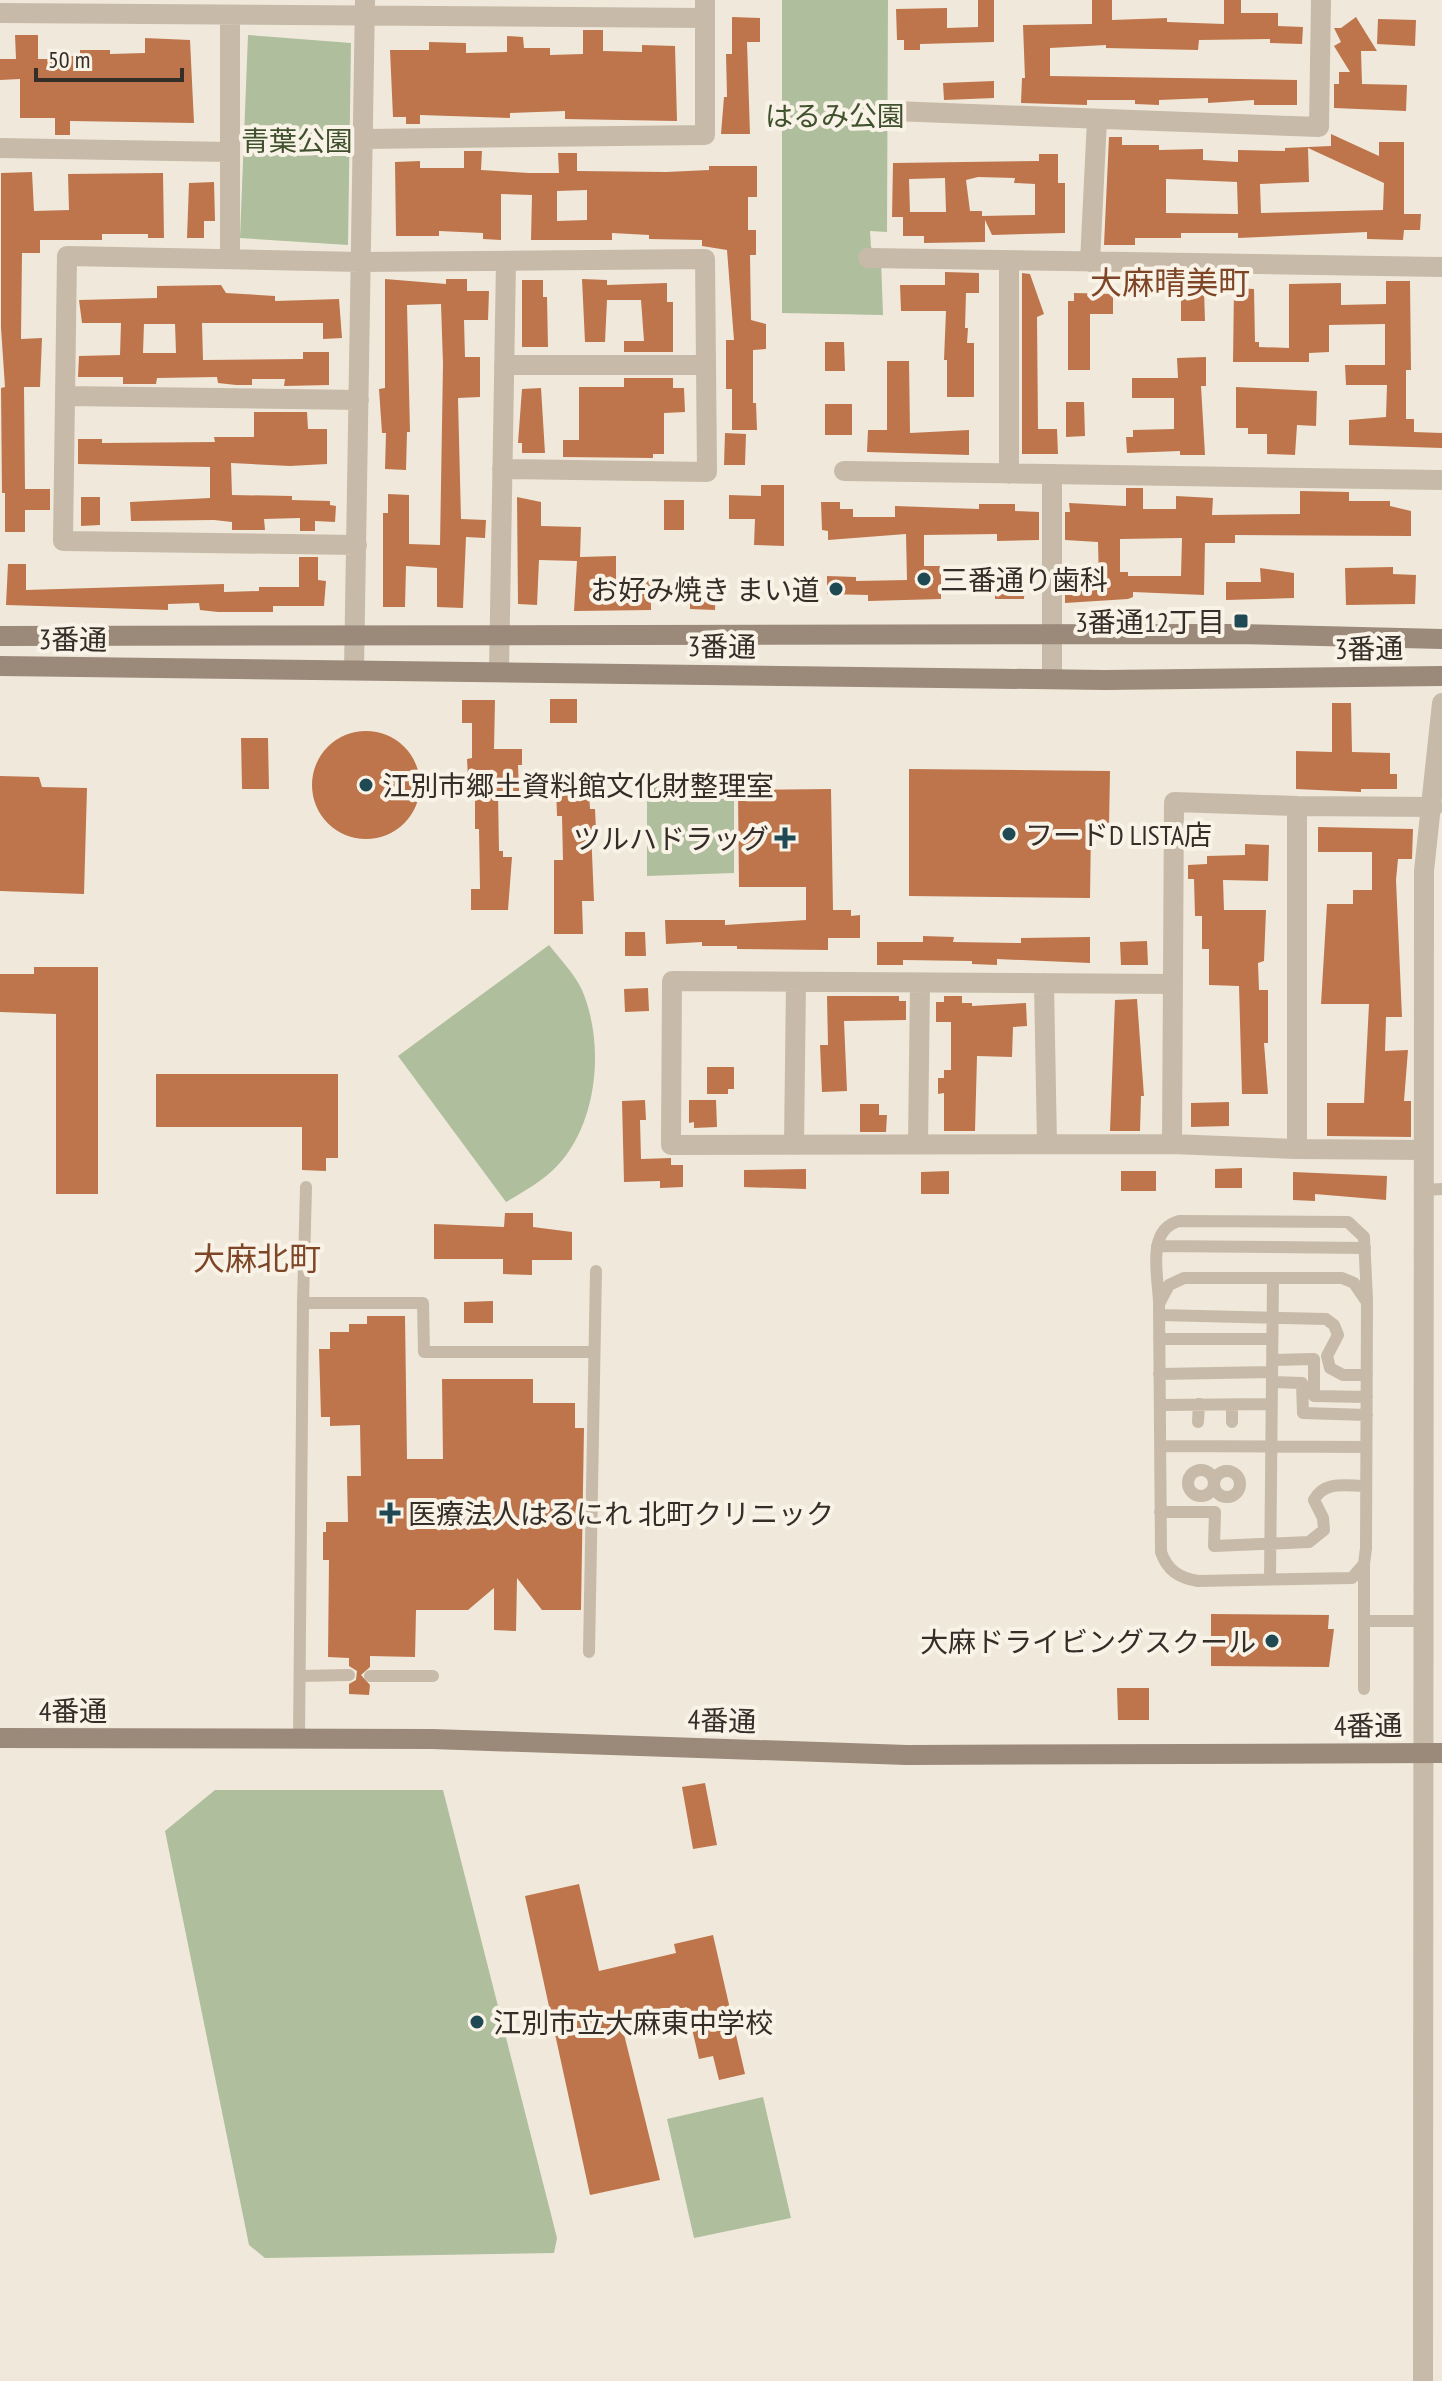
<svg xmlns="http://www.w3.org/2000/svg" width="1442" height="2381" viewBox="0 0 1442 2381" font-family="'PT Sans Narrow','Noto Sans JP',sans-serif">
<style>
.green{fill:#afbe9c}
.building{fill:#be754b;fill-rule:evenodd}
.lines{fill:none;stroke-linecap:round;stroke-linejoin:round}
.lane{stroke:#c7baa8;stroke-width:12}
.street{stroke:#c7baa8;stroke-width:20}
.secondary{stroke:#9b897a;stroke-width:20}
.poi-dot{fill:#204a53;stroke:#f8f2e7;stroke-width:3}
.labels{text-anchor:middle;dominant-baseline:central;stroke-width:8;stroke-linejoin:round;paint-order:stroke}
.park-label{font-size:28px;fill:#40512d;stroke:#f8f2e7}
.poi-label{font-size:28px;fill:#342d28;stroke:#f8f2e7;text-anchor:start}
.street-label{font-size:28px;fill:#342d28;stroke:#f8f2e7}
.quarter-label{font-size:32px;fill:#7e4526;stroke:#f8f2e7}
</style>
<rect width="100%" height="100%" fill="#f0e9db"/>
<!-- green -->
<path class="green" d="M782 0H888L887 232 870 231 871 247 881 260 883 315 782 313Z
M248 35 351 43 348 245 240 238Z
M734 786V873L647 876V787Z
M549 945C560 959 574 973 582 990 605 1044 598 1123 557 1166 543 1181 523 1192 506 1202L398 1056Z
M215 1790H443L557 2238 554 2253 265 2258 249 2245 165 1831Z
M763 2097 791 2218 694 2238 667 2119Z"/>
<!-- building -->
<path class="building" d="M978 0H994V42L920 44V50H904V40H897L896 9 947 8V28L978 27Z
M1092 0H1112V20L1167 18V22L1224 24V0H1241V13H1278V26L1303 27 1302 44 1270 43V39L1199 40 1198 50 1106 48V45L1050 48V76L1297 80V105H1254V100L1208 103V98L1159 100V105L1135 104V100H1087V105L1021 103 1022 78H1025L1023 25 1092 24Z
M732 17 760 18V42H747L750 134H721L724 97H727L726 54H732Z
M1356 17 1377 51H1361L1362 84 1407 85 1406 111 1334 108V84H1339V72H1350L1334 46 1341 42 1334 28H1341Z
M1378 19 1416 20 1415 46 1377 44Z
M583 30H603V51L642 52V45L675 46 677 121 565 119V111L510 113V118L420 115V124H406V117H393L390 50H429V42L466 43V53L507 52V36L523 37 524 48H550V55L583 54Z
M15 35H38V59H71V56H80V50H110V54L145 53V38L190 40 194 123 70 121V135H55V118H20V79L0 80V59H16Z
M994 81V98L944 100 943 83Z
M1331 134 1379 156V142H1404V214H1421L1420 230H1404L1403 240 1367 239V232L1238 238V233H1181V238H1135V245H1104L1109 137H1122V145H1159V150L1203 149V160L1238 162V150L1285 151V148L1331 146ZM1308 148 1384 183 1383 210 1261 213 1260 184 1309 182ZM1166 179 1237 182 1238 214 1166 213Z
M464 151H482L481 170 529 173H559L558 153H577V171L666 172 709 170V166H757V197H748V230H756V255H750L751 320 766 324V349L753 350V403H756L757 430H732V389H726V340H734L727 250 702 246V240L649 239V235L612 233V240H531L532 195 501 194V240L483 239V233L439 231V236H396L395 162 420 161V168H464ZM587 190V220L557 221V191Z
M1039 154H1058V183H1065V233L992 235 985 220V242L924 243V236H903V217H892L893 163 1039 161ZM978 177 1015 178 1014 183 1035 184V215L982 216V211H970L966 180ZM945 178 946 212H910L909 179Z
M32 172 34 211 69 210 68 174 163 173 164 238H148V234H102V240H40V253H22L21 339 42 338 40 387H24L25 489H50V510H25V532H5V493H2L1 388 5 387 1 328V173Z
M214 182 215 221H204V238H187L189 183Z
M945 272 979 273V293H966L965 328H968L967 343H974V397H947V360H944L946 311H901L900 285H945Z
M1022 273 1030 274 1044 314 1037 317 1038 429H1057L1058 454H1022Z
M385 279 446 284V279H467V291H489L488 320H464L465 357H480V397L458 398 461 519 486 520 485 538 466 537 463 608 437 607V568L406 566 405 607H383V513H388V494L409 495V544L440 545 443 364 441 304 407 305 410 432H407L406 470 385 469 386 433H382L379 389 385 388Z
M582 279 607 280V285L667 283V302H673V352H624V341H644L641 300H607L605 342H585Z
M522 280H543V297H547L548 347H522Z
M1386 281H1410L1411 370H1406V419H1414V432L1442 433V448L1349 445V420L1386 417 1387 385H1346L1345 365H1385V324L1329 325V352L1309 353V362H1233L1234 288 1254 289 1255 342H1259V347L1289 348V284L1341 283V305L1386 304Z
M221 285 226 293 275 296V301L339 299 342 338 323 339V323H202L203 360 303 359V352H329V385L284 386 285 379H252V385H236L218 383 217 377 157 378 156 384H123V377H78L79 356 120 355 121 323H82L79 300 157 298V286ZM144 324H175L176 353H143Z
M1181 290H1204L1205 321H1181Z
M1074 293 1113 294V314H1090V370H1068V301H1074Z
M825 342H844L845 371H825Z
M1206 357V386H1201L1205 455H1180V451L1127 453 1126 437H1133V430L1174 429V398H1132V378H1178L1177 358Z
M887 361H909L910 433 969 430V455L867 452 868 430H887Z
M624 378H673V388H684L685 412 664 413V454H653V458L563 457V440H579V387H624Z
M1236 387 1317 391 1316 426 1297 425 1295 455 1267 454V434H1248V428H1236Z
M541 388 545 453H522V443H518L522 389Z
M1066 402H1084L1085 436 1066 437Z
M825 404H852V435H825Z
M254 412H307L308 429H327V464L290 466 231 463 232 495 292 496V500L330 501V505L336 506 335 522 315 521V531H300V518L264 519 265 530H232V522L214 520 131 521 130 502 210 498V467L78 464V439H102V443L215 442 214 437H254Z
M725 433 746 434 745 465H724Z
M761 485H784V546L754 545 755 519H729V495L761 496Z
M1126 488H1143V509H1176V496L1213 498 1212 515 1300 514V491L1349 492V501H1390V506L1411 511V536L1235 535V543H1205L1204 595 1133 592V597L1128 599 1065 603V585H1099L1098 542 1065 540V512H1070L1069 503 1126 506ZM1182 538 1181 576H1128V572H1120V539Z
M81 497H100V525L81 526Z
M517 497 541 502V526L581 527 580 557 616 556V580H651V610L574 611 577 561 539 560 537 605 518 604Z
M664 500H684V530H664Z
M821 502H840V509H853V517H895V506L979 509V504H1015V511L1039 512V540L997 541V534L924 535V566H941V599L868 601V595L827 594V576L856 577V581L907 580 906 534 828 540V531L822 530Z
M299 557H318V580L326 581 324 606H273V612H218L200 610 199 603 168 604V610L6 605 8 564H26V590L224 584V592L259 591V587H299Z
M1393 567V574L1416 575 1415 604 1346 605 1345 568Z
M1260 568 1294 573V598L1226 600V582H1261Z
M995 582 1025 583 1024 599H995Z
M690 587 716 588 715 610 690 609Z
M550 699H577V723H550Z
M462 700H495L494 749H522V765H518L519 791 498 792 499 851H503V857H512L508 910H471V889H480L479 829H475V778H468L467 759 472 758V723H462Z
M1332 703H1351L1352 752 1390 753V774H1397V789H1361V792L1296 789V751L1332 752Z
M312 785a54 54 0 1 1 108 0a54 54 0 1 1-108 0Z
M241 738H268L269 789H242Z
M909 769 1110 771 1109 827H1091L1090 898 909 896Z
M0 776 39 777 42 787 87 788 84 894 0 891Z
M584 785 585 792H589L590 809H595L596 830H591L594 901H582L583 934H554V860H563L562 816H557L556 786Z
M831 789 833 910H851V916L860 915V938H828V950L737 949V946H702V942L666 944 665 920H725V925L806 920V887H739L738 790Z
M1318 827 1413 829 1412 859H1398L1396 880 1402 1017H1386L1385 1051 1408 1050 1404 1101H1411V1137L1327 1136V1103H1364L1369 1004H1321L1327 904H1353V890H1372V852H1318Z
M1245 844 1269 845 1268 881 1223 880 1224 910H1266L1264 961 1258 963 1259 990H1268V1043H1264L1268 1094H1242L1239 986 1209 985V949H1202V916H1195L1194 879H1188V865L1207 864V856L1245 855Z
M625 932H645L646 956H625Z
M923 936 954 937 953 942 1021 943V938L1090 937V963L997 959V965L972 964V961L903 960V965H877V942H923Z
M1147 941 1148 965H1121L1120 942Z
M34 967H98V1194H56V1014L0 1012V974H34Z
M648 988 649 1011 625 1012 624 989Z
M827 996H899V1001H906V1020L844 1021 847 1091 822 1092 820 1045H828Z
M944 996H962V1003H972V1006L1026 1003 1027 1026 1013 1027 1012 1057 977 1056 975 1131H944V1093L938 1094V1078H944V1070H951V1022H936V1002H944Z
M1137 999 1144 1096H1141L1140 1131H1110L1115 1000Z
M707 1067H734V1089H728V1094H707Z
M156 1074H338V1158H326V1171L302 1170V1127H156Z
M645 1100 646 1120H640L641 1159 671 1158V1165H683V1187L660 1188V1181L624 1182 622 1101Z
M689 1100H716L717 1127 694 1128V1122L689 1123Z
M1229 1102V1126L1191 1127V1103Z
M860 1104H879V1115H887L886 1132H860Z
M1242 1168V1188H1215V1169Z
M806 1169V1189L744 1187V1170Z
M949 1171V1194H921V1172Z
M1121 1171H1156V1191H1121Z
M1293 1172 1387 1176 1386 1200 1315 1194V1201L1293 1200Z
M505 1213H533V1227L572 1232V1260H532V1275L503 1274V1259H434V1224L504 1227Z
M493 1301V1323H464V1302Z
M367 1316H405L407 1459H443L442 1379H533V1403H575V1428H584L581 1610H542L517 1578 516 1631 494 1630V1588L468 1610H416L415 1657 370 1656V1667L361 1675 370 1685 369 1695 349 1694V1684L356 1680 357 1671 349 1666V1658L328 1657 329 1560H323V1532H326V1522H348L347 1476H361L360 1425 330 1426V1417H321L319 1349H330V1332H349V1324H367Z
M1211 1614 1329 1615 1328 1629H1334L1329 1667 1211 1666Z
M1117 1688H1149V1720H1118Z
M705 1783 717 1845 693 1849 682 1787Z
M579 1884 599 1971 676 1953 674 1944 713 1935 745 2074 719 2080 713 2056 699 2059 687 2007 621 2022 660 2180 590 2195 525 1896Z"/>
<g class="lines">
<!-- lane -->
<path class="lane" d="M1424 1190 1442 1189
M1157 1246 1365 1248
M1184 1278H1342L1354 1283 1367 1302 1366 1548 1364 1564 1352 1578 1198 1581C1179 1578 1167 1570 1161 1552L1159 1304 1169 1285Z
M1159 1302C1158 1275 1146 1230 1179 1221L1348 1222 1364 1237 1367 1299
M303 1303 306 1187
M1159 1315 1326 1319 1334 1325 1338 1335 1327 1356 1330 1368 1343 1375H1367
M1159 1339H1272
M1272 1360 1314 1359V1396L1367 1397
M1159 1374 1272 1372
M1272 1382 1302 1383 1303 1413 1367 1415
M1160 1405 1272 1404
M1232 1405V1422
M1198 1422 1199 1404
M1160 1446 1366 1447
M1188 1483a13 13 0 1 1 26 0a13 13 0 1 1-26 0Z
M1214 1484a13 13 0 1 1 26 0a13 13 0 1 1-26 0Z
M1160 1512H1215L1214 1546 1309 1542 1324 1530 1323 1518 1314 1500C1324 1480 1347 1486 1366 1486
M1364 1564V1621
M1270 1579 1273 1278
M589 1652 596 1271
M300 1676 349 1675
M370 1676H433
M1364 1689V1621H1424
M299 1738 303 1303H423L424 1352H594"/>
<!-- street -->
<path class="street" d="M0 13 705 18
M893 111 1319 127 1321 0
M363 139 705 135V0
M0 148 230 152
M868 258 1442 267
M230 259V16
M1090 262 1097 120
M504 365H706
M65 396 359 400
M844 471 1442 480
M1009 474V261
M357 545 63 541 67 256 361 262 705 259 707 472 502 469
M354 670 365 0
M499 672 506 262
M1052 679V474
M1044 983 1047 1144
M1173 984 672 981 671 1145 1172 1144 1297 1149
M918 1144 920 983
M1172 1144 1174 802 1297 806
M794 1145 796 982
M1423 1150 1297 1149V806L1433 807
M1423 2381 1424 871 1442 703"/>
<!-- secondary -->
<path class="secondary" d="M0 636 1237 634 1442 639
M0 666 1105 680 1442 676
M0 1738 432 1739 907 1755 1442 1753"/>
</g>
<!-- markers -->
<g class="poi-dot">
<circle cx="924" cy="579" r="8"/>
<circle cx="836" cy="589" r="8"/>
<rect x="1233" y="613" width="16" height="16" rx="4"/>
<circle cx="366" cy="785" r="8"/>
<circle cx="1009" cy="834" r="8"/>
<path d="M781 826h8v8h8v8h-8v8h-8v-8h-8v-8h8z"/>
<path d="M386 1501h8v8h8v8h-8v8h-8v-8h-8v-8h8z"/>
<circle cx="1272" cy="1641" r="8"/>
<circle cx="477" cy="2022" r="8"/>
</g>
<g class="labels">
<!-- park labels -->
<g class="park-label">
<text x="835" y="115">はるみ公園</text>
<text x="297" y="140">青葉公園</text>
</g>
<!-- poi labels -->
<g class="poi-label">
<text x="940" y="579">三番通り歯科</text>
<text x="820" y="589" text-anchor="end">お好み焼き まい道</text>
<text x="1225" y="621" text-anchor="end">3番通12丁目</text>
<text x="382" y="785">江別市郷土資料館文化財整理室</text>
<text x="1025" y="834">フードD LISTA店</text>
<text x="769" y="838" text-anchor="end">ツルハドラッグ</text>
<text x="408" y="1513">医療法人はるにれ 北町クリニック</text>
<text x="1256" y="1641" text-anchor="end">大麻ドライビングスクール</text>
<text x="493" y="2022">江別市立大麻東中学校</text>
</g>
<!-- street labels -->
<g class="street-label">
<text transform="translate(73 639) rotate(1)">3番通</text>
<text transform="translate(722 646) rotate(1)">3番通</text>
<text transform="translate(1369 648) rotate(-1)">3番通</text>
<text x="73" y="1710">4番通</text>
<text transform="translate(722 1720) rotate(2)">4番通</text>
<text transform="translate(1368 1725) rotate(-1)">4番通</text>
</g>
<!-- quarter labels -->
<g class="quarter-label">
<text x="1170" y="282">大麻晴美町</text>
<text x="257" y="1258">大麻北町</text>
</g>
</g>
<!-- scale -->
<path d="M36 68v12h146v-12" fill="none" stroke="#342d28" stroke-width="4"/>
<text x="48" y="68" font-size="24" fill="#342d28" stroke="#f8f2e7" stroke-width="6" paint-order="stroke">50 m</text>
</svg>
